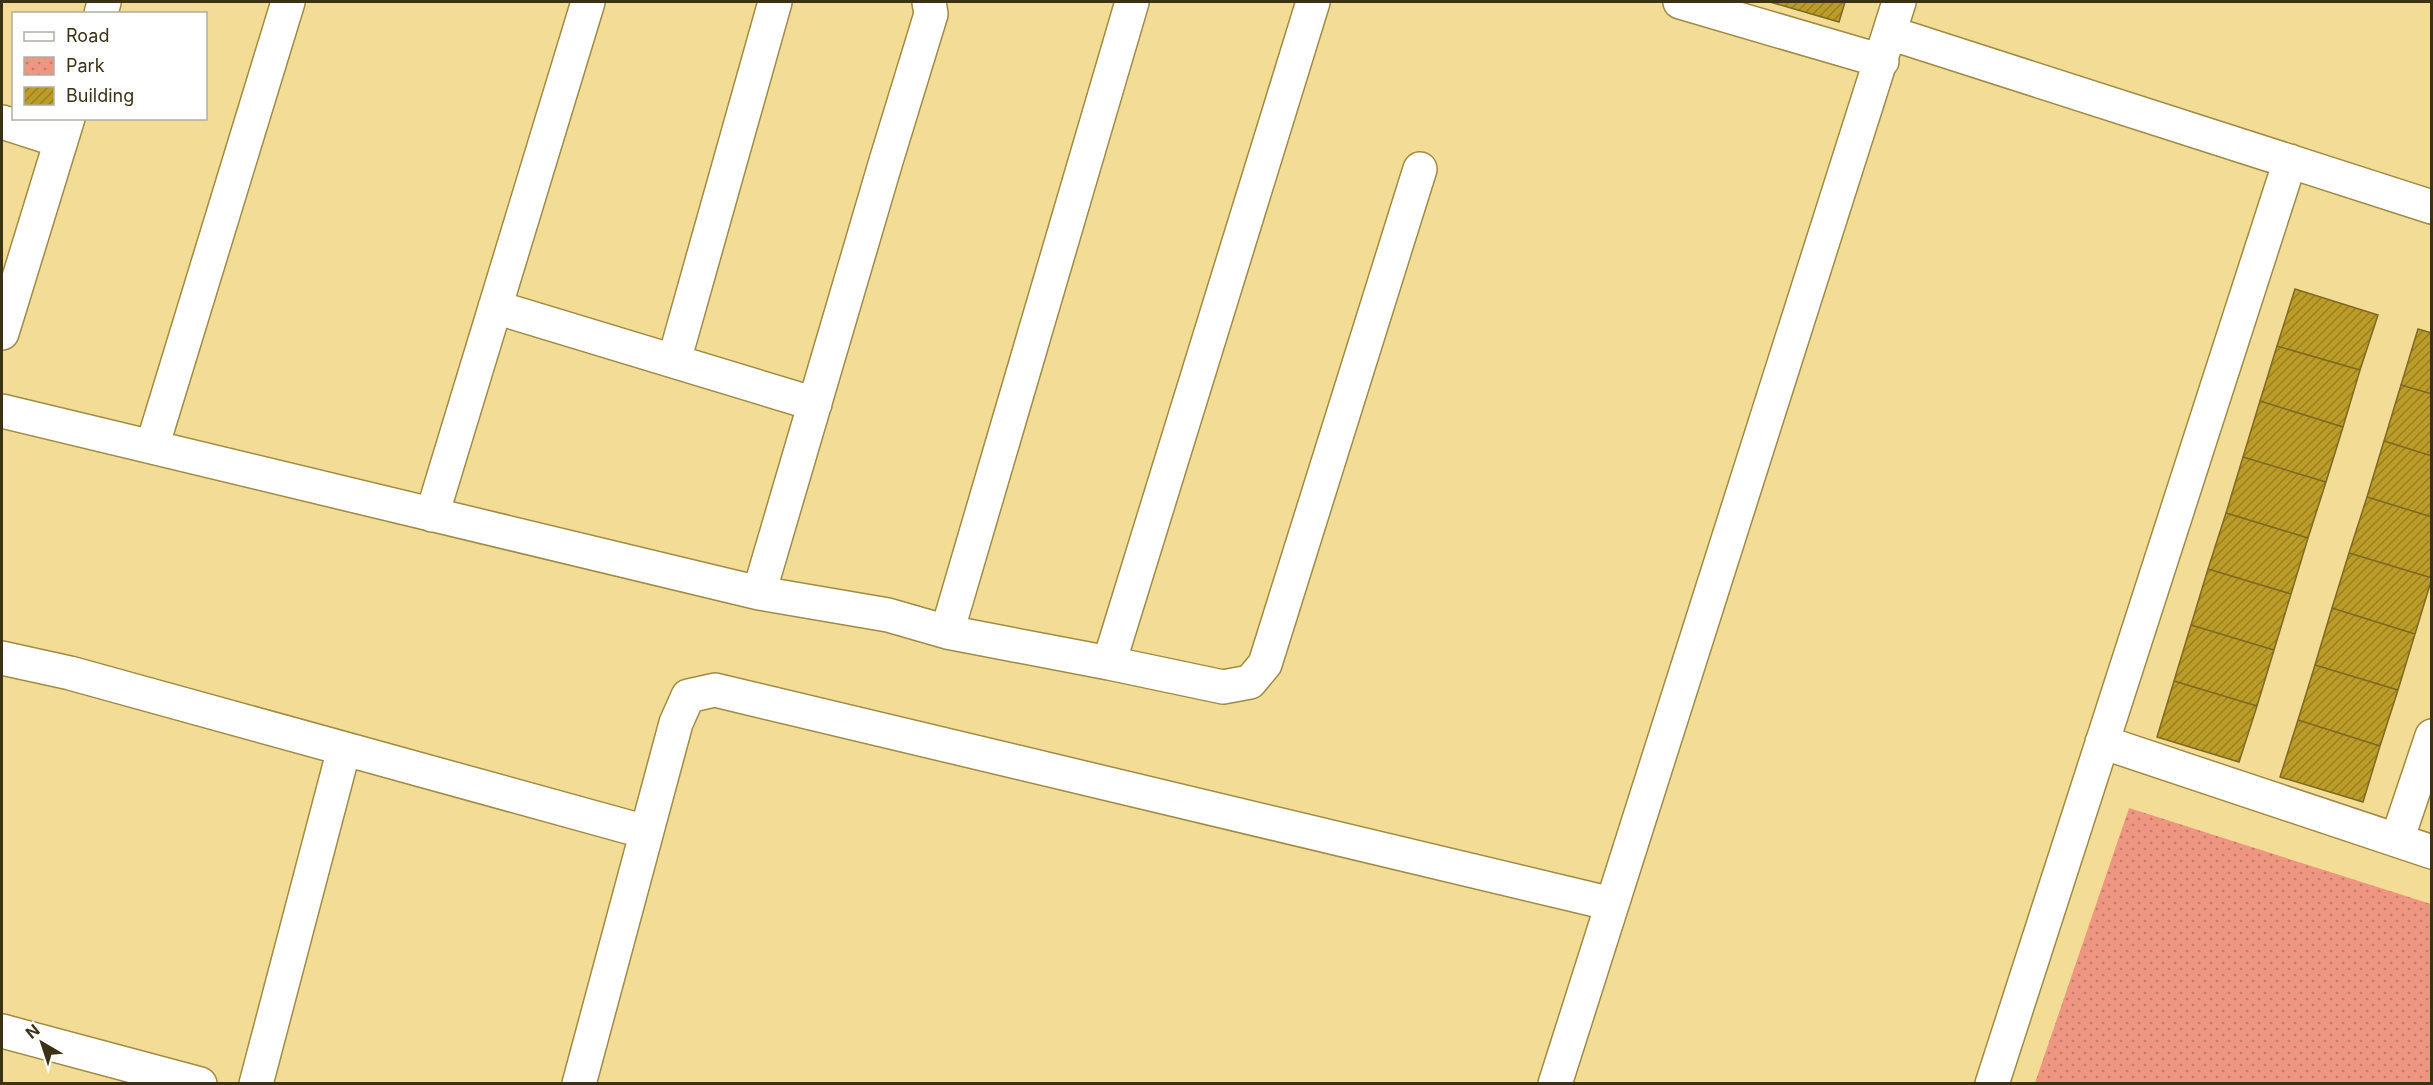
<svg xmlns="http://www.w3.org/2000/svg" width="2433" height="1085" viewBox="0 0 2433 1085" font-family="Inter,sans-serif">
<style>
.park{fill:url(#park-dots)}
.building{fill:url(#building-hatch);stroke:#7e6921;stroke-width:1.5}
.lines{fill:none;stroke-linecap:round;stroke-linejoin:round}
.minor-casing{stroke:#a08b45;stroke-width:36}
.minor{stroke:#fff;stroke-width:33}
</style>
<defs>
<pattern id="park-dots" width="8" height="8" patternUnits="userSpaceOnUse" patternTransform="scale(1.5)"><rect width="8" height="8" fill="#ef9683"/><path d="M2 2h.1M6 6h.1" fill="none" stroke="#c37b6a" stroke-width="1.8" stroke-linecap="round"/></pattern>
<pattern id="building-hatch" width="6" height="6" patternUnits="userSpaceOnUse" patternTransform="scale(1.5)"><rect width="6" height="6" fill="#bb9c28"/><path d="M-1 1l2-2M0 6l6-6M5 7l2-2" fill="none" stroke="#998021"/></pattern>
</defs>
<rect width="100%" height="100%" fill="#f3dd96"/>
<!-- park -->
<path class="park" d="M2129 808 2431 904V1083H2035Z"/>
<!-- building -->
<path class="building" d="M1770 2H1845L1839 22Z
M2295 289 2378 315 2360 370 2277 346Z
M2418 329 2432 333V394L2401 385Z
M2277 346 2360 370 2343 427 2260 401Z
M2401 385 2432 394V456L2384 441Z
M2260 401 2343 427 2326 482 2243 457Z
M2384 441 2432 456V517L2367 497Z
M2243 457 2326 482 2308 538 2226 513Z
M2367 497 2432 517V578L2349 553Z
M2226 513 2308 538 2291 594 2208 569Z
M2349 553 2432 578 2415 634 2332 608Z
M2208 569 2291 594 2274 650 2191 625Z
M2332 608 2415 634 2398 690 2315 665Z
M2191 625 2274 650 2257 706 2174 681Z
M2315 665 2398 690 2380 746 2298 720Z
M2174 681 2257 706 2239 762 2157 737Z
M2298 720 2380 746 2363 802 2280 777Z"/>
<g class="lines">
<!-- minor casing -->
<g class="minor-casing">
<path id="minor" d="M1680 2 1882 61
M101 14 104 2
M1890 33 2432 207
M2 122 61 141
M495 307 815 404
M2 333 68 118
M674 361 775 2
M2 411 759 593 888 615 947 632 1109 663 1313 2
M152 447 288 2
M432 515 588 2
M759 593 886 161 931 14 929 2
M947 632 1132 2
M2 658 70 673 646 832
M1109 663 1223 687 1250 682 1265 664 1420 169
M2102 742 2432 852
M2397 840 2432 736
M2 1031 200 1084
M256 1084 344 749
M579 1084 676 723 688 696 715 690 1612 904
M1555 1084 1899 2
M1992 1084 2290 161"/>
</g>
<!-- minor -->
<use href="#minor" class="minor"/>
</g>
<!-- border -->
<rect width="2433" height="1085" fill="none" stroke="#3b3215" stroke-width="6"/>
<!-- legend -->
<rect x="12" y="12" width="195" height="108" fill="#ffffff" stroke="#b1ada1" stroke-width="1.5"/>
<rect x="24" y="32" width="30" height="9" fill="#ffffff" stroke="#b1ada1" stroke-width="1.5"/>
<text x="66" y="42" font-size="18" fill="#3b3215">Road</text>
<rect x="24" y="57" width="30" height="18" fill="url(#park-dots)" stroke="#b1ada1" stroke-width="1.5"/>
<text x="66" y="72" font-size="18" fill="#3b3215">Park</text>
<rect x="24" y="87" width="30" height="18" fill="url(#building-hatch)" stroke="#b1ada1" stroke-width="1.5"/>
<text x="66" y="102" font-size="18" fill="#3b3215">Building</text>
<!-- north arrow -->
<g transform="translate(42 1043) rotate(321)" stroke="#ffffff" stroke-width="4.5" paint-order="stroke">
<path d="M0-4.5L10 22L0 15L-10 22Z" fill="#3b3215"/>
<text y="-9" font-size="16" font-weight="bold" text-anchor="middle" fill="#3b3215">N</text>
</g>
</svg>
